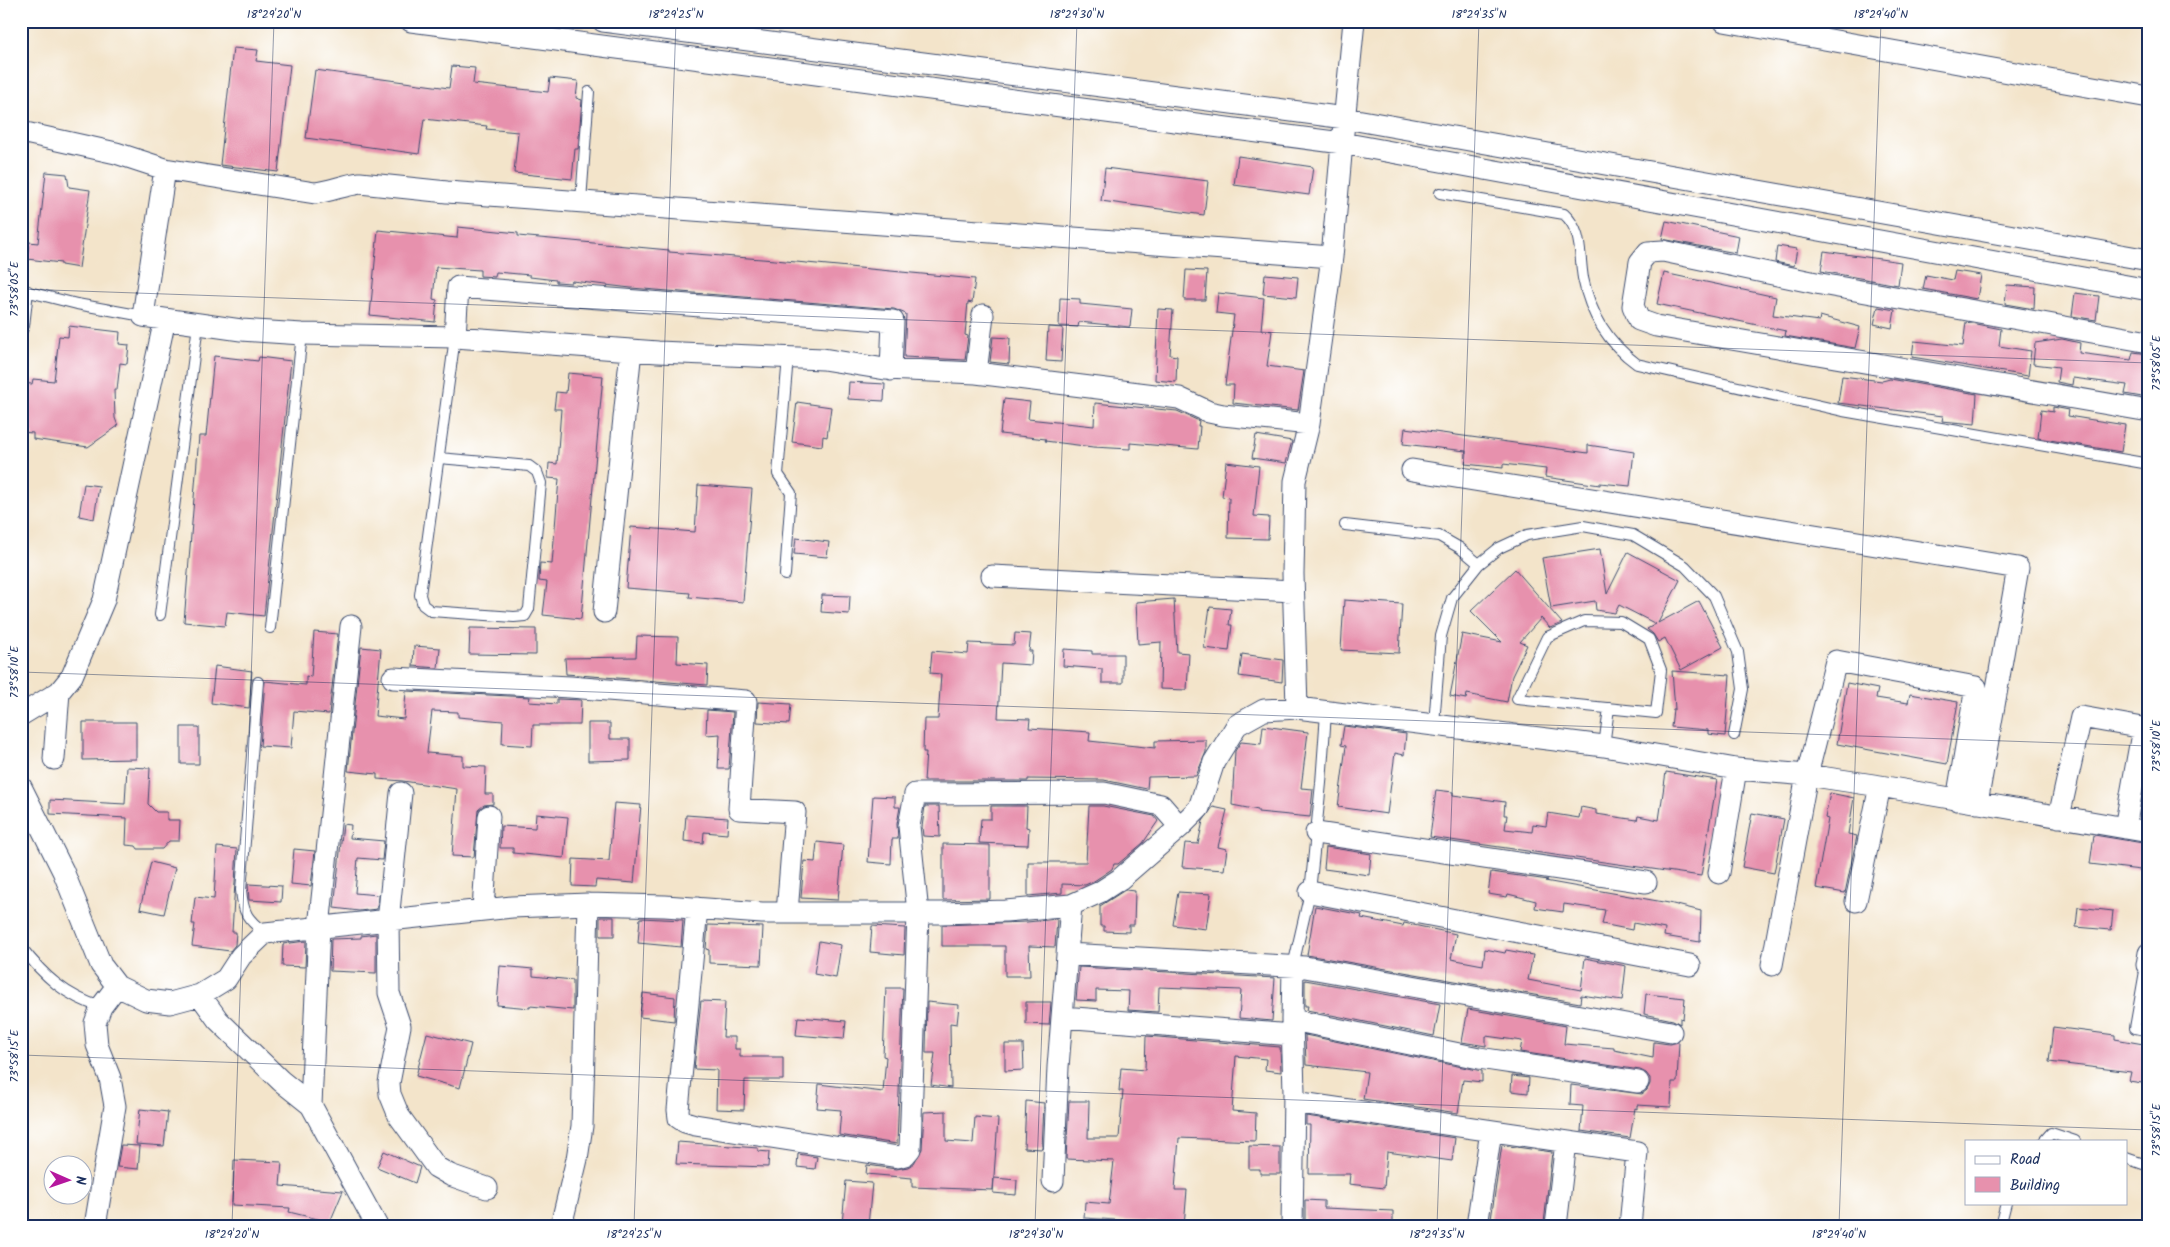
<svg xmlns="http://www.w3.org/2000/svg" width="2170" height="1247" viewBox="0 0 2170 1247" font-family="Kalam,sans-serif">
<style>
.building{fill:#e791ad}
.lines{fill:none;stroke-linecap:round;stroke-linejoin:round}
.service-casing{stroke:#3b4a6e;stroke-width:12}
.minor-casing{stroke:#3b4a6e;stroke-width:23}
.service{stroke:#fff;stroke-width:10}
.minor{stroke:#fff;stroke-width:21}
.ticks{fill:none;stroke:#1b2f5e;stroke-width:1;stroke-opacity:0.45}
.neatline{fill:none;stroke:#1b2f5e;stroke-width:2}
.ticks-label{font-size:12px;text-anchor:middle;fill:#1b2f5e}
</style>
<rect width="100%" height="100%" fill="#fff"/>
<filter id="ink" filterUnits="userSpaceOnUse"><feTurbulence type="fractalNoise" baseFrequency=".02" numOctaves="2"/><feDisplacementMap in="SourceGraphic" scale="10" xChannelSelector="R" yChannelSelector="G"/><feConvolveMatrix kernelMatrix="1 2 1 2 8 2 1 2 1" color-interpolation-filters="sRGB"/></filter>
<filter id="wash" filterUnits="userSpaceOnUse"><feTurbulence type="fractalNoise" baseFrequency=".0096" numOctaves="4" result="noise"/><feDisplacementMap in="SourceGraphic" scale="20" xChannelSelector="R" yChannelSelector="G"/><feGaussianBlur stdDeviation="1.12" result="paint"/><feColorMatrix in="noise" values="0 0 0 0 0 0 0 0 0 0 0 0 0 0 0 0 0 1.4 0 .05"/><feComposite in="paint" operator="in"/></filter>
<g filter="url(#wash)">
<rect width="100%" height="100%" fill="#f3e4ca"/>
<g id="blocks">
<!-- building -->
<path class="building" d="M233 48 258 50 256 61 290 65 278 172 220 165Z
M452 66 475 68 473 84 548 92 550 78 578 81 576 98 582 100 578 149H575L572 179 514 173 518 132 486 129 487 126 424 119 419 154 306 138 315 70 449 88Z
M1238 156 1313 167 1309 195 1234 185Z
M1105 168 1208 181 1204 215 1101 201Z
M46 172 67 174 69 187 90 190 79 268 61 265V263L27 259 29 242 38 243Z
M1666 221 1739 236 1736 253 1662 239Z
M458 227 518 233V236L669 250V252L775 260 975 279 972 303 968 302 965 335 968 336 965 360 904 357 906 314 894 309 631 288 572 281 571 283 556 282V280L530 277V275L496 272 495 277 480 276V270L436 267 433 299 437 300 435 322 370 315 378 230 457 238Z
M1777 246 1797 249 1794 266 1775 262Z
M1824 251 1901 262 1898 285 1821 271Z
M1186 270 1207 271 1205 300H1184Z
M1955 271 1981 275 1977 299 1923 289 1926 275 1953 280Z
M1664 273 1776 297 1773 315 1819 321 1820 316 1860 327 1855 348 1785 336 1786 331 1657 304Z
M1265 274 1298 277 1296 297 1263 294Z
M2007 285 2035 287 2034 309 2005 304Z
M1218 293 1264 298 1261 330 1272 331 1267 366 1304 371 1298 410 1233 403 1234 385H1225L1234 315 1216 313Z
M2075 293 2099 296 2096 320 2072 316Z
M1060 298 1080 299V304L1132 309 1130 327 1079 322 1078 327 1059 326Z
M1878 307 1895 310 1892 328 1874 324Z
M1158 309 1173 310 1170 355 1177 356 1176 382 1155 380Z
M1966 322 2001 329 1999 346 2031 351 2028 376 1912 357 1914 341 1963 346Z
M69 326 120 332 119 344 129 345 127 364 120 363 117 390H114L115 418 118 426 88 447 33 439V433L21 432V383L32 384 33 379 54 381 59 336 68 337Z
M1048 327 1063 328 1061 362 1046 361Z
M993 337 1010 338 1009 364 990 362Z
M2062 339 2080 343 2079 353 2131 360 2133 352 2149 354 2148 398 2125 394 2127 385 2073 378 2072 385 2057 382 2059 367 2033 364 2035 343Z
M214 356 258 361 259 357 291 361 264 616 227 612 225 626 184 622 199 436H206Z
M568 373 603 376 581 619 543 615 547 582 539 581 540 563 552 564 559 479 548 478 549 463 557 464 561 409H554L556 392 566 393Z
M1842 376 1882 381 1890 379 1977 394 1975 424 1942 421 1943 416 1838 403Z
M849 382 885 384 884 401 848 399Z
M1004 399 1030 402 1028 419 1094 426 1095 403 1177 411 1199 421 1198 426H1200L1198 449 1130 443V449L1093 447 1045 441 1046 439 1000 434Z
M797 402 831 407 827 437 823 436 822 446 792 442Z
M2053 407 2069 410 2068 416 2125 425 2121 452 2038 438 2041 410 2053 412Z
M1405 428 1588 453V445L1634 452 1630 486 1600 483V485L1545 477 1546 469 1503 464V468L1465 464 1466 451 1403 444Z
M1256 435 1292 441 1286 463 1252 458Z
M1226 462 1259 466 1254 516 1269 517 1268 539 1228 538 1229 498 1222 497Z
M84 484 99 486 94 519 79 516Z
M698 485 752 489 743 602 689 597 690 593 626 588 631 527 695 532Z
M796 538 829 542 827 557 794 554Z
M1600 549 1607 594 1628 552 1680 580 1658 623 1699 601 1723 647 1681 670 1665 638 1658 642 1653 634 1647 629 1656 624 1619 605 1615 613 1596 610 1595 601 1551 608 1542 558Z
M1515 569 1562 623 1550 628 1541 618 1520 642 1527 645 1512 676 1507 702 1467 694 1466 699 1450 696 1462 634 1502 642 1471 611Z
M822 595 850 596 849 614 821 612Z
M1174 599 1177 652 1189 653 1187 690 1160 689 1161 642 1138 644 1136 602Z
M1344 600 1402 604 1399 653 1341 650Z
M1210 607 1231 609 1229 625H1232L1229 651 1204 648Z
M470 628 536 629V655L469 654Z
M314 632 338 634 329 714 294 711 291 748 260 746 265 681 306 685V676L311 677Z
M1015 633 1031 634 1029 651H1032L1031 665 1001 663 998 718 1030 719 1029 728 1090 732 1089 741 1155 748V741L1206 740V752L1196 776 1148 777 1147 789 1104 780 1028 779V781H924L926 752H923L924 719H938L941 674 930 673 932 651 968 654 969 643 1014 645Z
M637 636 678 637 677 663 708 665 707 685 566 674 565 658 636 657Z
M414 646 440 648 438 668 413 666Z
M361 647 381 649 375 716 404 719 406 691 530 697 529 702 557 704V699L581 700 580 725H533L532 746 502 744 503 721 458 717V712L432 711 427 753 463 756V766L486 767 485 794H493V804L484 805 478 810 474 857 452 856 457 789 403 781 377 779V774L348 771Z
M1064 649 1092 651V654H1123V683H1102V669L1063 666Z
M1242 654 1283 660 1282 682 1239 676Z
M215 666 252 671 249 708 211 703Z
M1672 671 1730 675 1725 736 1708 734V730L1671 727 1673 709H1675Z
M1847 683 1878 689 1876 698 1908 703 1910 694 1958 702 1947 764 1837 744Z
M758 702 791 704 789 724 757 722Z
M707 710 733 712 729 769H718L720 734 706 735Z
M83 722H136V759L83 760Z
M588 723H610V739H630V760L588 761Z
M1263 726 1308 732 1301 788 1313 789 1310 817 1258 812V810L1232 805 1235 751 1241 742 1261 744Z
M1344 726 1406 734 1404 755 1395 753 1387 814 1338 807 1346 746 1341 745Z
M181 727H199V764H181Z
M127 767 150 768 148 804 156 812H167V820H180L179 841H169L162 849H138L136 846 126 845 127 818 50 814V800L125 804Z
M1666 772 1717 780 1701 876 1430 837 1436 790 1453 792V795L1505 802 1504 815H1507L1505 829 1532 832 1533 824 1546 826 1548 813 1579 818 1581 807 1596 810V814L1637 820 1638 816 1659 820Z
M1830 793 1854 798 1848 834 1857 836 1845 893 1816 888 1828 819 1825 818Z
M873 796 895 797V807H900L897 824 898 839H892L891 864 868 862Z
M614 803 641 805 634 883 596 880 595 887 572 886 573 859 609 861Z
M925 806H939L940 837 923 836 922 827Z
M991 806H1027L1026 827 1029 828 1028 845 979 843 981 819H991Z
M1089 806H1103L1154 816 1158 821 1143 843 1118 864H1114L1112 869 1094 881 1085 885 1062 884V893L1028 896V862H1086Z
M1213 807 1227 810 1218 847 1227 849 1224 870 1182 867 1185 843 1198 844 1203 821Z
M1752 813 1784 819 1774 873 1742 867Z
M536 814 568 817 564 858 513 853V848H500L501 826 535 828Z
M686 815 728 818 727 834 704 832 703 843 684 841Z
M343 824 351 825 350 838 384 841 382 860 358 858 355 893 378 895 377 909 359 911 334 908Z
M2094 835 2149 844V871L2090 864Z
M817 842 843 845 838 900 801 898 804 861 815 862Z
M943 844 990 845V899L943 900Z
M217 847 237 849 232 932H236L235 945 230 951 192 946 195 924H192L195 897 214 899Z
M1326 847 1371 854 1369 875 1324 869Z
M294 849 315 851 311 886 291 884Z
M151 862 175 868 164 914 140 909Z
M1491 872 1548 880 1545 881 1669 903 1701 911 1700 942 1664 936 1665 929 1633 923 1632 930 1602 924 1605 910 1564 904 1563 912 1535 908 1536 901 1508 894 1507 897 1488 894Z
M248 884 282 886 281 902 249 900Z
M1125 890 1135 891 1134 925H1129V932L1104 931V926H1100V906Z
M1178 892 1211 894 1206 929 1173 925Z
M1315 906 1362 915 1361 918 1403 926 1404 923 1456 934 1451 959 1483 965 1485 949 1505 953 1506 950 1533 955 1528 980 1581 990 1585 958 1626 966 1622 1001 1581 995 1580 1003 1307 955Z
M2078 907 2113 911 2111 930 2076 927Z
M600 917H614V936H600Z
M640 918 683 920 681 947 638 943Z
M1057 919 1055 947 1029 946 1030 976H1005V946H942V925L1027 922Z
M708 925 763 927 761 965 709 963V950L706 949Z
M872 926 905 928 904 955 870 952Z
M376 934V973L330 971 331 939 361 938V936Z
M306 941 305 967 282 966 283 944Z
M819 941 841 945 836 978 814 974Z
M500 966 533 969V976L573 980V1010L530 1006V1008L497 1005Z
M1079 967 1275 978 1272 1021 1239 1018 1241 990 1159 987 1158 1012 1128 1010 1129 991 1096 990V1001L1076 1000Z
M1305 980 1440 1004 1434 1036 1307 1010 1308 1006H1305Z
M886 988H903L897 1144 839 1135 841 1110 817 1108 819 1084 883 1092 886 1057 883 1056Z
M643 993 675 997 674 1021 640 1017Z
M1646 994 1685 998 1683 1019 1680 1018V1024L1673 1020 1644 1014Z
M701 1001 725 1002 723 1037H735V1049H740V1057H783V1080H745L744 1110 716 1109 717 1070 694 1069Z
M927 1002 959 1005 957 1024 950 1023 951 1088 931 1085 935 1053H926Z
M1026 1002H1051L1049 1025 1026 1024Z
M1468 1009 1566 1026 1564 1044 1614 1048V1050L1653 1058 1654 1042 1669 1044 1679 1042 1677 1082H1672L1671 1107 1637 1105V1109L1635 1108 1630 1138 1581 1131 1583 1106 1570 1105 1571 1085 1642 1094 1647 1090 1650 1084V1078L1646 1073 1640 1070 1520 1052 1522 1041 1486 1036V1046L1462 1042Z
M798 1017 846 1021 844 1039 796 1035Z
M2053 1027 2115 1035V1039L2149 1045V1084L2129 1081 2131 1072 2049 1062Z
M427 1033 471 1044 460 1088 416 1076Z
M1305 1035 1482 1071V1082L1463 1080 1458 1113 1363 1099 1367 1072 1306 1065Z
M1146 1036 1280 1047 1281 1072 1265 1070 1266 1059 1236 1056 1232 1111 1256 1113 1255 1141 1179 1138 1175 1190H1187L1184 1226H1164V1223L1084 1218 1085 1202 1109 1204 1114 1161 1066 1159 1069 1101H1089L1088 1138H1119L1123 1091H1119L1121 1068 1145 1070Z
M1005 1044H1023L1024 1070 1005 1071Z
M1512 1076 1529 1078 1528 1093 1511 1091Z
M1026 1101 1044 1103 1042 1149 1024 1148Z
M140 1109 168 1112 164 1146 136 1144Z
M946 1111V1141L973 1143 975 1117 998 1119 993 1190 912 1187V1178L866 1174 867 1165 896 1169 908 1167 914 1163 922 1149 924 1112Z
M1306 1116 1455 1138 1452 1161 1387 1152 1384 1188 1349 1184 1350 1174H1309L1310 1125H1306Z
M678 1142 758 1148V1151L769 1152 768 1167 676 1164Z
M121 1145 140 1146 138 1169 117 1167Z
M1502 1145 1552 1152 1544 1223 1514 1220 1513 1226H1490Z
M1249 1146 1280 1147V1174H1260V1169H1249Z
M384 1151 420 1167 415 1183 377 1167Z
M798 1154 817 1157 815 1169 797 1167Z
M234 1160 282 1162 280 1186 343 1191 330 1222 289 1212 290 1208 232 1205Z
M994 1178 1017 1180 1016 1195 993 1193Z
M846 1181 872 1183 868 1226 842 1224Z
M1305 1200 1324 1201V1208L1393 1211V1226L1305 1224Z"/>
</g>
</g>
<g filter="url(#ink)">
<use href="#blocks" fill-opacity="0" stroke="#3b4a6e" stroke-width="1"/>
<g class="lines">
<!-- service casing -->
<g class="service-casing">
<path id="service" d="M1440 193 1564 214C1583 231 1579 255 1583 278 1590 313 1608 343 1637 364L1843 411 2149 464
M581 201 589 92
M21 290 77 304 143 316
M21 332 24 326 28 291
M439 458 529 466 537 472 541 483 529 609 525 616 514 617 431 611 423 605 420 595 455 337
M1345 525 1439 536 1460 548 1479 564
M785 575 791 493 778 474 788 357
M160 615 198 325
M1584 621 1621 622 1649 639 1661 670 1656 713 1517 699 1547 637Z
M270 628 302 334
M258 682 241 890C243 913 247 919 265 933
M1434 724 1441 636 1452 598 1479 564 1499 548 1527 535 1583 526 1633 535 1685 566 1714 596 1738 652 1743 689 1734 735
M1604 746 1609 708
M21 947C44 976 65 996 101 1007
M2149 965H2147L2145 971 2135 1028 2149 1031
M1293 966 1310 892 1321 783 1326 713
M2044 1141 2051 1133 2075 1141
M2126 1158 2149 1166
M2000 1226 2006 1203"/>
</g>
<!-- minor casing -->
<g class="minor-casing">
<path id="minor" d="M411 21 1342 143 1332 257 1309 424 1223 415 1209 412 1179 398 976 373 983 315
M603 21 1345 118 2149 260
M1354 21 1342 143 2149 290
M1724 21 2149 97
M21 132 116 153 165 169 315 193C331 191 344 185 360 183L447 192 1332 257
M165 169 143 316 241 330 302 334 455 337 658 352 823 359 885 369 976 373
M455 337 458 287 893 321 891 370
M2149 342 1821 284 1663 251 1648 252 1640 262 1633 306 1639 320 1656 326 2149 411
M1412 470 2018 568 1977 803
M992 576 1293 591
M604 612 631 350
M393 678 570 687 746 701 739 809 795 812 787 913
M1297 708 1293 574 1295 481 1309 424
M21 715 59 692 72 676 104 600 165 319
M54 759 59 692
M21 787 63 871 101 965 117 986 146 1000 170 1003 200 995 226 979 241 956 265 933 304 929 512 907 588 904 665 906 762 913H941L1006 911 1071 905 1100 892 1120 879 1180 827 1199 808 1214 762 1237 725 1264 710 1297 708 1604 746 1736 769 1807 775 1880 786 2149 832
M401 793 388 921 389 993 400 1026 389 1083 390 1094 399 1116 436 1167 450 1175 487 1188
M2059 817 2081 717 2143 728 2125 828
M1316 833 1646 882
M1719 873 1736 769
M1310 892 1690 965
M1856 901 1880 786
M697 908 678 1110 679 1118 685 1122 695 1125 898 1157 905 1155 910 1149 918 913 909 826 915 794 1104 793 1161 805 1180 827
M483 910 489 816
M1067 954 1305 967 1671 1032
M1772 965 1807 775 1836 661 1976 687 1957 800
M2147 965 2149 953
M200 995 218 1020 281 1081 311 1105 377 1226
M1062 1017 1292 1035
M1292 1020 1479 1058 1638 1082
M1294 1102 1637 1152 1630 1226
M311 1105 319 927 351 626
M1053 1181 1058 1067 1071 905
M95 1226 115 1106 110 1078 97 1045 95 1023 101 1007 117 986
M561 1226 577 1159 582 1126 588 904
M1292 1226 1294 1093 1292 1020 1293 966
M1477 1226 1491 1131
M1556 1226 1566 1142"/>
</g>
<!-- service -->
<use href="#service" class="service"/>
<!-- minor -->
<use href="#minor" class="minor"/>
</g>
</g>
<!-- ticks -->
<path class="ticks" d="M21 289 2149 363M21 672 2149 746M21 1055 2149 1130M232 1226 274 21M634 1226 676 21M1035 1226 1077 21M1437 1226 1479 21M1839 1226 1881 21"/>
<!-- margin -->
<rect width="2170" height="1247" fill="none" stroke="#fff" stroke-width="55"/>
<!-- legend -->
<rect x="1965" y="1140" width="162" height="65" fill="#ffffff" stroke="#a4acbf"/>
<rect x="1975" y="1156" width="25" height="8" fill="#ffffff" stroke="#a4acbf"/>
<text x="2010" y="1164" font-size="15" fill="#1b2f5e">Road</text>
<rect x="1975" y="1177" width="25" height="15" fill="#e791ad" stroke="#a4acbf"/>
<text x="2010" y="1190" font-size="15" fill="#1b2f5e">Building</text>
<!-- north arrow -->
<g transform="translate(68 1180) rotate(92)"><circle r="24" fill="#ffffff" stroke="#a4acbf"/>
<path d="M0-4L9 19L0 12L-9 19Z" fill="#b5179e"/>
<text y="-8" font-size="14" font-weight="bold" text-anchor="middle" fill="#1b2f5e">N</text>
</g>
<rect x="28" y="28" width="2114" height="1192" class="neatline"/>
<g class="ticks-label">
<text x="274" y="18">18°29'20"N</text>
<text x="676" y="18">18°29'25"N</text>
<text x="1077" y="18">18°29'30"N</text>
<text x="1479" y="18">18°29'35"N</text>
<text x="1881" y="18">18°29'40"N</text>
<text transform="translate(14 289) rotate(-90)" y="4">73°58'05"E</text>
<text transform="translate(2156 363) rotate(-90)" y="4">73°58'05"E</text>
<text transform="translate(14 672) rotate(-90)" y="4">73°58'10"E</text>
<text transform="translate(2156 746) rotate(-90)" y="4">73°58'10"E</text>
<text transform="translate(14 1056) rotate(-90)" y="4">73°58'15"E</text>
<text transform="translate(2156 1130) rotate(-90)" y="4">73°58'15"E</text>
<text x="232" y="1238">18°29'20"N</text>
<text x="634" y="1238">18°29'25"N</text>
<text x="1036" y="1238">18°29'30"N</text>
<text x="1437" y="1238">18°29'35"N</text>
<text x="1839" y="1238">18°29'40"N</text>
</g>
</svg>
